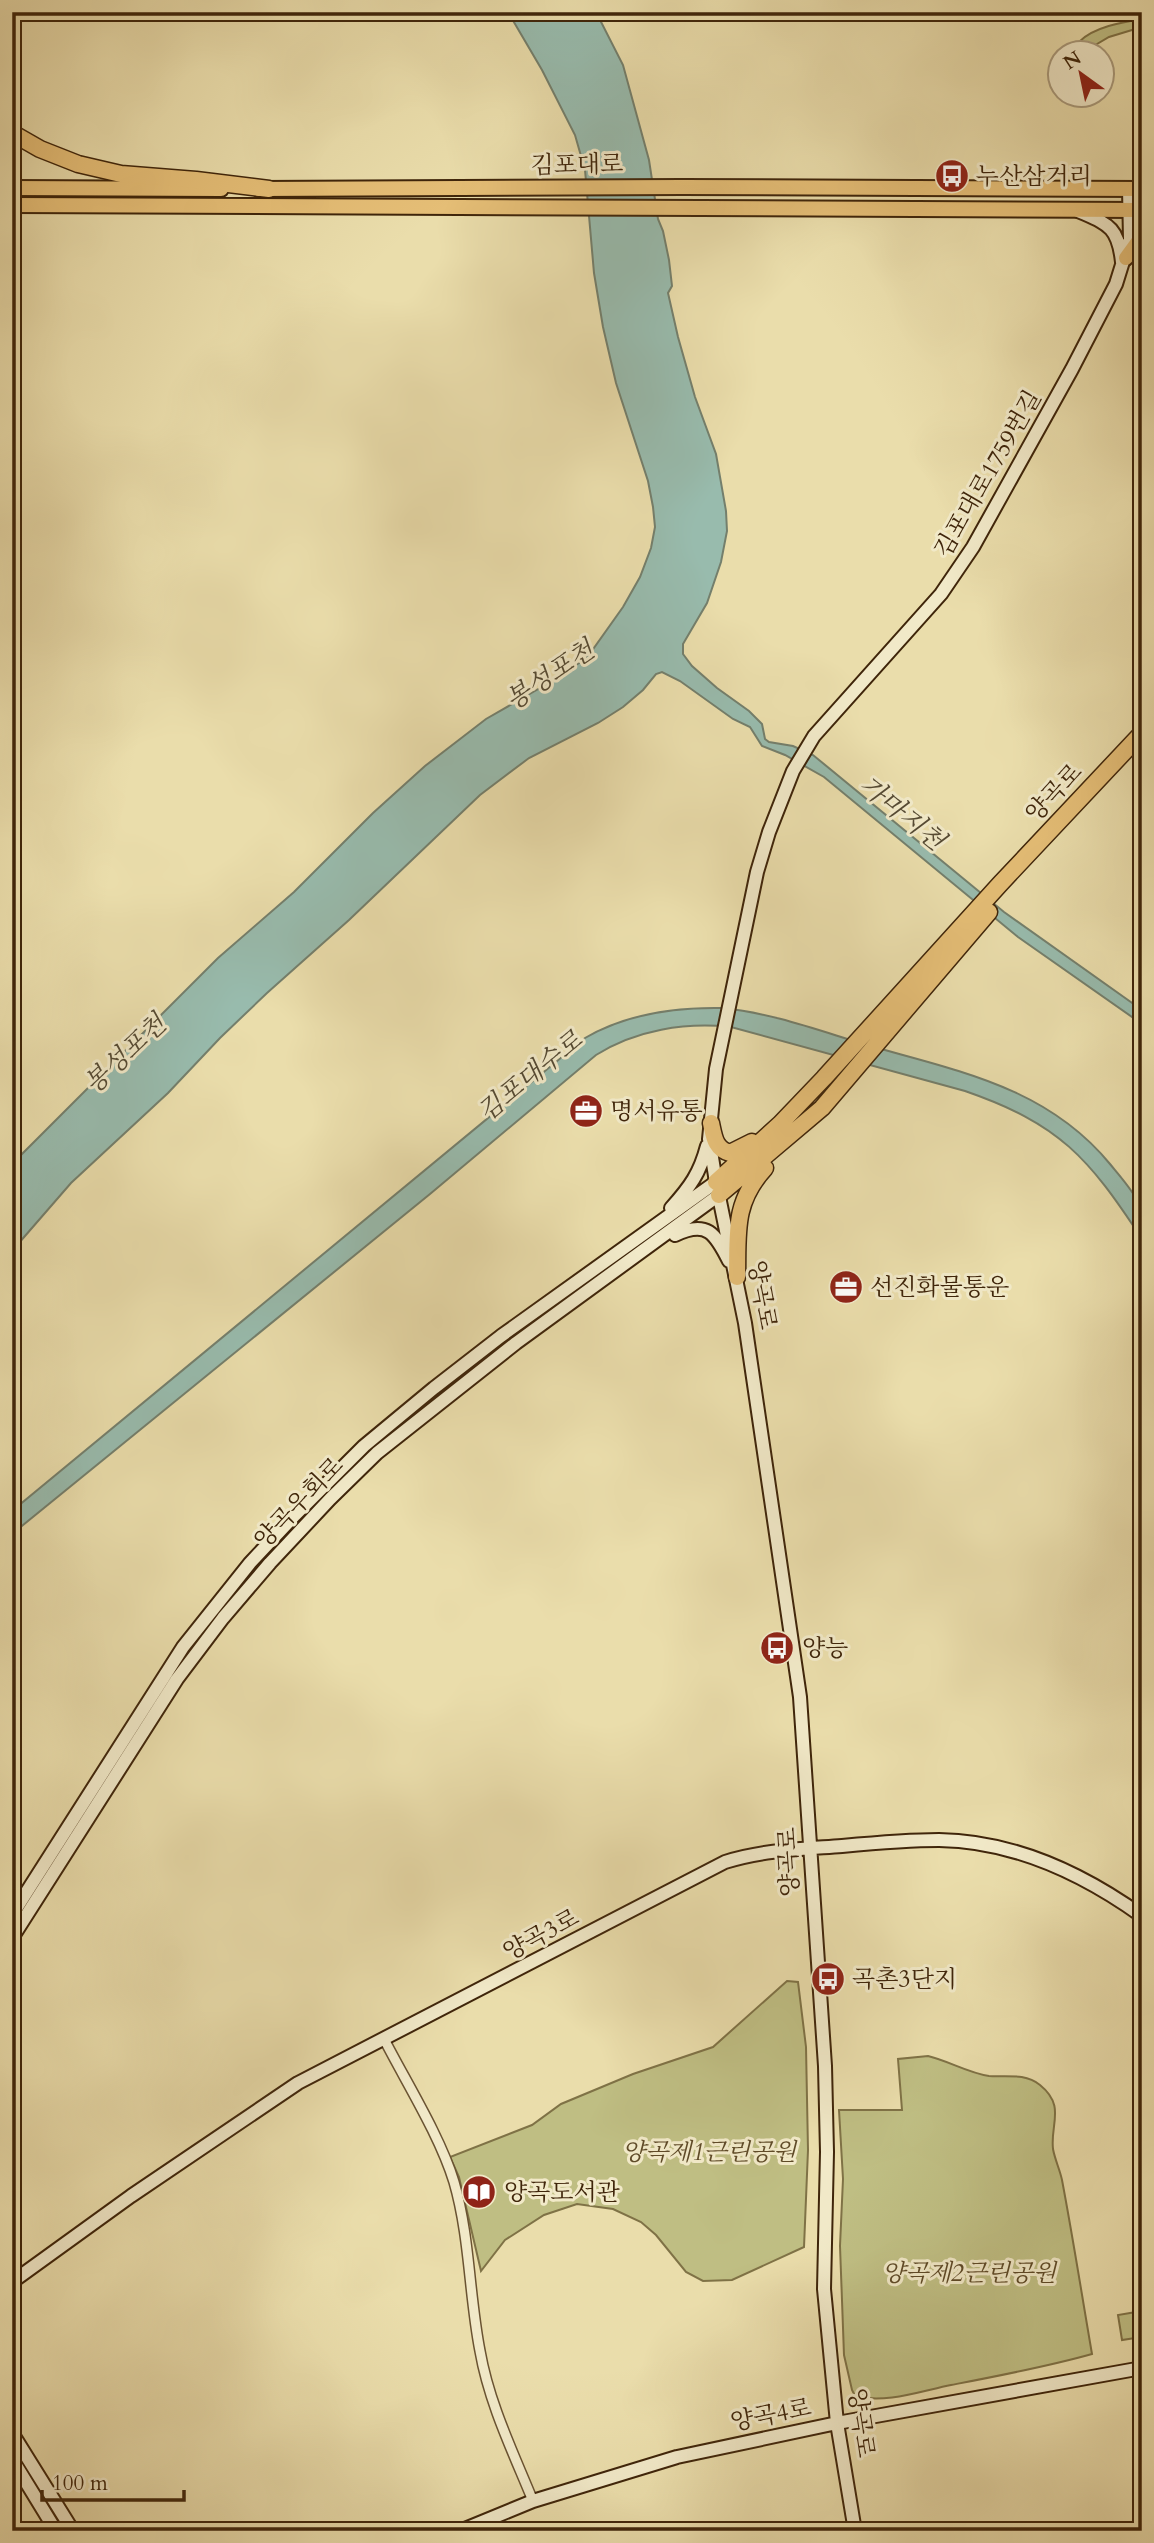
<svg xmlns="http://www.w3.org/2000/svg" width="1154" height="2543" viewBox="0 0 1154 2543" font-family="Cardo,'Noto Serif KR',serif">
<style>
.green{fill:#bfbe83;stroke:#7f7246;stroke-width:2}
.water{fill:#98bbad;stroke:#747f6c;stroke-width:2}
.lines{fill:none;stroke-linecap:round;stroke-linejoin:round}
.street-casing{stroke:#6a5332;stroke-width:12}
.secondary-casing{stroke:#3f250a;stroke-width:16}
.primary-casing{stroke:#3f250a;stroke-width:18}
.highway-casing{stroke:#3f250a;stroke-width:19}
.street{stroke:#f1e9c8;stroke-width:9}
.secondary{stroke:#f1e9c8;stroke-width:12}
.primary{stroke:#e5be76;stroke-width:14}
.highway{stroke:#e5be76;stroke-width:16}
.labels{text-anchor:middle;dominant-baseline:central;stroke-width:6;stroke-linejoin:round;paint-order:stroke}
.street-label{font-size:24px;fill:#3f250a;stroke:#f1e9c8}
.poi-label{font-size:24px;fill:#3f250a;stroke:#f1e9c8;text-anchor:start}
.park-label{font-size:24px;font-style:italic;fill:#5f4b28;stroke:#f1e9c8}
.water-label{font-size:26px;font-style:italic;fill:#554a33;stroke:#f1e9c8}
</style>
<rect width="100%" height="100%" fill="#eaddab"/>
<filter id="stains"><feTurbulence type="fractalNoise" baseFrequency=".00286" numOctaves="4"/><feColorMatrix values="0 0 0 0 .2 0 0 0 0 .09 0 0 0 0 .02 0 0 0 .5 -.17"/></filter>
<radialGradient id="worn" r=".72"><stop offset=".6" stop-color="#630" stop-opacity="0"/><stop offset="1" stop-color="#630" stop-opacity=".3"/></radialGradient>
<!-- green -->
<path class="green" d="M1142 19V27L1109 37 1092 47 1095 52H1083L1079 42C1093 27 1123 22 1142 19Z
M787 1981 798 1982 806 2047 808 2150 804 2247 732 2280 703 2281 686 2272 656 2235 641 2222 613 2209 577 2204 544 2215 505 2240 481 2271 459 2177 450 2157 532 2125 561 2104 633 2074 713 2047Z
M928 2056C949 2061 968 2073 989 2076 1007 2077 1025 2073 1040 2085 1066 2106 1050 2124 1053 2149 1055 2160 1060 2170 1062 2180 1073 2238 1082 2296 1092 2354 1046 2367 998 2376 951 2385 921 2391 885 2404 855 2396L852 2390 844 2355 840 2246 843 2179 839 2110H902L898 2059Z
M1142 2311V2337L1122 2340 1118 2315Z"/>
<!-- water -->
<path class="water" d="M508 12H596L623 65 649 160 658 219 663 231 669 260 672 286 668 293 678 337 695 397 716 454 726 511 727 531 721 562 707 603 683 644V654L692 666 717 688 749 711 762 724 765 739 769 742 793 746 813 755 1004 912 1135 1005 1142 1011V1024L1018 937 824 777 785 755 762 746 750 727 733 719 680 681 662 672 656 674 643 690 623 707 598 723 529 758 480 795 349 920 267 993 220 1038 168 1093 71 1183 12 1251V1164L218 958 294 892 373 813 425 766 486 719 554 680 579 663 591 652 623 607 640 577 651 548 655 527 653 507 648 481 616 383 603 327 594 273 585 170 575 135 542 70Z
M723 1008C772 1013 820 1031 867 1045 958 1071 1047 1087 1110 1164 1119 1175 1137 1195 1141 1208 1144 1216 1142 1230 1142 1239 1088 1157 1060 1124 965 1091L731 1027C685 1022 636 1030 596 1055L430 1194 12 1534V1511L585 1038C626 1014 676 1007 723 1008Z"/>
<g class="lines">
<!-- street casing -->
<g class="street-casing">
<path id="street" d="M384 2039C406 2082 440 2136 454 2182 470 2237 469 2295 480 2351 489 2403 513 2452 533 2501"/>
</g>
<!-- secondary casing -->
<g class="secondary-casing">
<path id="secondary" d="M1076 210C1107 224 1118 225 1122 262
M671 1208C690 1187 700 1173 707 1146
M675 1235C707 1220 715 1233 729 1261
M12 1915 183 1647 250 1563 295 1515 364 1446 434 1388 501 1336 716 1182
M12 1938 177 1679 223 1618 270 1563 330 1499 377 1453 516 1343 719 1195
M12 2282 131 2196 298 2083 725 1862C762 1850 803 1849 842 1846 874 1843 907 1840 939 1840 1013 1841 1082 1873 1142 1916
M12 2433 73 2531
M12 2459 56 2531
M460 2531 533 2501 677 2457 837 2423 1142 2368
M855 2531 837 2423 824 2289 827 2152 825 2066 800 1697 745 1323 716 1182 709 1139 716 1069 757 872 769 832 793 771 814 736 941 594 973 547 1072 369 1116 284 1130 239 1129 189"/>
</g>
<!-- primary casing -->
<g class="primary-casing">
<path id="primary" d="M12 188 221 189
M259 189 682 187 1142 189
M12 205 1142 210
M1126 258 1142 236"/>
</g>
<!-- highway casing -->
<g class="highway-casing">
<path id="highway" d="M12 133 40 149 78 164 121 174 196 180 269 189
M711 1123C714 1137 715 1149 730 1153L752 1142
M716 1182 780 1124 824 1078 1000 884 1142 733
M719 1195 822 1108 989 912
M737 1277C738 1233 733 1203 765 1168"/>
</g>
<!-- street -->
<use href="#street" class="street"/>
<!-- secondary -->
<use href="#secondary" class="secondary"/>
<!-- primary -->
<use href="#primary" class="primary"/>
<!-- highway -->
<use href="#highway" class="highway"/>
</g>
<!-- icons -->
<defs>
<g id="bus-disc" transform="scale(1.75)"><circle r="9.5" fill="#8f2418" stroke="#f1e9c8"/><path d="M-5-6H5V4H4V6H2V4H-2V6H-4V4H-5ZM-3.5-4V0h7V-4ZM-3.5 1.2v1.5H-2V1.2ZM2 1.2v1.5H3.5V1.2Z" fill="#fff"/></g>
<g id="office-disc" transform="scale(1.75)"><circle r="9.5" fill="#8f2418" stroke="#f1e9c8"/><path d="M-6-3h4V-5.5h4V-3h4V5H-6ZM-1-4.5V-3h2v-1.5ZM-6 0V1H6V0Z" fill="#fff"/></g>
<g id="library-disc" transform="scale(1.75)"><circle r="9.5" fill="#8f2418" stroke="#f1e9c8"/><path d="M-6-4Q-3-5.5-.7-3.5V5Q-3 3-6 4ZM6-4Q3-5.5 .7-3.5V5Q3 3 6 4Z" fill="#fff"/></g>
</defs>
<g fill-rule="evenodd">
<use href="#bus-disc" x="952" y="176"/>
<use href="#office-disc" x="586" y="1111"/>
<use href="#office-disc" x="846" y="1287"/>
<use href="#bus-disc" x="777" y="1648"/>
<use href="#bus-disc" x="828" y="1979"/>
<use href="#library-disc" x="479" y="2192"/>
</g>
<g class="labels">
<!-- street labels -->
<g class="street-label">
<text transform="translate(577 165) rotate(-1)">김포대로</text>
<text transform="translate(988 474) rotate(-60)">김포대로1759번길</text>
<text transform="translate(1054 793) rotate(-47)">양곡로</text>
<text transform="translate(762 1295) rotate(80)">양곡로</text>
<text transform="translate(299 1503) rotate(-46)">양곡우회로</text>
<text transform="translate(789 1862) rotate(-93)">양곡로</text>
<text transform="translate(541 1935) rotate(-28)">양곡3로</text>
<text transform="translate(771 2415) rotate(-11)">양곡4로</text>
<text transform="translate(861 2423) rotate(82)">양곡로</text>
</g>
<!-- poi labels -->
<g class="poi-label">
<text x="976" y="176">누산삼거리</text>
<text x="610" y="1111">명서유통</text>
<text x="870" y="1287">선진화물통운</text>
<text x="802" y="1648">양능</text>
<text x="852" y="1979">곡촌3단지</text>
<text x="504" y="2192">양곡도서관</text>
</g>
<!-- park labels -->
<g class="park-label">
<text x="709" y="2152">양곡제1근린공원</text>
<text x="969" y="2273">양곡제2근린공원</text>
</g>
<!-- water labels -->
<g class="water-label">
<text transform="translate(550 675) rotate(-34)">봉성포천</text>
<text transform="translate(902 813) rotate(39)">가마지천</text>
<text transform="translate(125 1054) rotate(-43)">봉성포천</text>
<text transform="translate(530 1076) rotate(-39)">김포대수로</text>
</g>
</g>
<!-- margin -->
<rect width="1154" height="2543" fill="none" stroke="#eaddab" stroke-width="42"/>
<rect x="14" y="14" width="1126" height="2515" fill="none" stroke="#3f250a" stroke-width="3.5"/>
<rect x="21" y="21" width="1112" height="2501" fill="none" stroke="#3f250a" stroke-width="2"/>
<!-- north arrow -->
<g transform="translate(1081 74) rotate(327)"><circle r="33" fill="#f1e9c8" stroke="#aa9b7c" stroke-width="2"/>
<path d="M0-5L12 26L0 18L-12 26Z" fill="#8f2418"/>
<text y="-10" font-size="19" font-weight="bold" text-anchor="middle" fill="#3f250a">N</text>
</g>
<!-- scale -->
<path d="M42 2490v10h142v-10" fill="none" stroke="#3f250a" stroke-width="3.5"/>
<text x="52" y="2490" font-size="21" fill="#3f250a" stroke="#f1e9c8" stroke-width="5" paint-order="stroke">100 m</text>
<rect width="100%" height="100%" filter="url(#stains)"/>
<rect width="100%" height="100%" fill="url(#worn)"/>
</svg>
